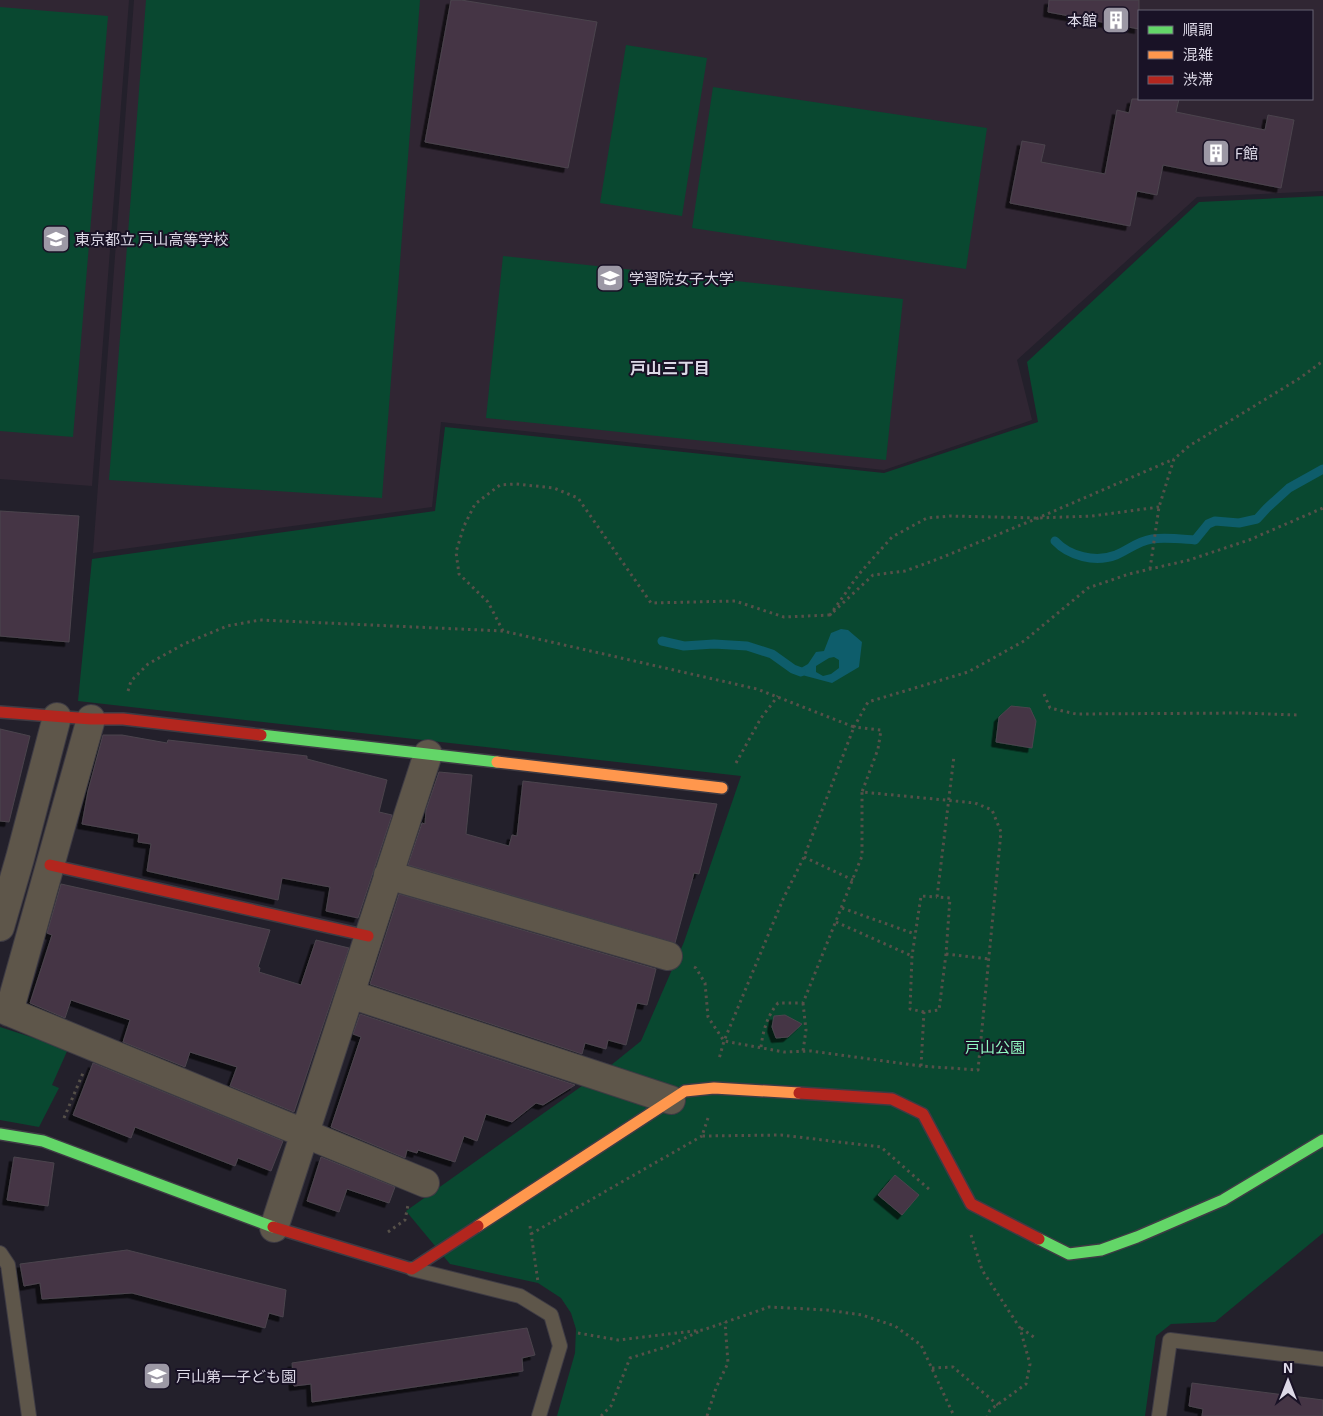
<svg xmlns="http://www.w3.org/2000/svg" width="1323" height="1416" viewBox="0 0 1323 1416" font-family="'Exo 2','Noto Sans JP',sans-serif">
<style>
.education{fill:#302633;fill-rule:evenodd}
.green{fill:#094830}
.water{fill:#0e5d6b;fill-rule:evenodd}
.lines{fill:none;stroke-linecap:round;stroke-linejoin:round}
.stream{stroke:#0e5d6b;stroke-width:9}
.building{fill:#453545;stroke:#4b444d;filter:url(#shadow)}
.lane-casing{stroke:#3e3b44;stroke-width:16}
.street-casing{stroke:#3e3b44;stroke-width:30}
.fast-casing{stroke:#3e3b44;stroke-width:14}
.slow-casing{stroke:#3e3b44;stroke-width:14}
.jam-casing{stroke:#3e3b44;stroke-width:14}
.path{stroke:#565049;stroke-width:3;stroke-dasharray:2.5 4;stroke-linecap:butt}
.lane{stroke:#5e564a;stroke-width:14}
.street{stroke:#5e564a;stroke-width:28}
.fast{stroke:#63d668;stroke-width:11}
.slow{stroke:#ff974d;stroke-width:11}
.jam{stroke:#b3261e;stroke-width:11}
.labels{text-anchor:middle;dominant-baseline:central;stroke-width:4;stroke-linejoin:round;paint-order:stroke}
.poi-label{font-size:15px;fill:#ddd9e7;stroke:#191226;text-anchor:start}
.park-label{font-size:15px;fill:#90f9c1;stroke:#191226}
.neighbourhood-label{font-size:16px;font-weight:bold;fill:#ddd9e7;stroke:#191226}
</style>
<defs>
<filter id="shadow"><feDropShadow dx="-4.5" dy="4.5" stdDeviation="0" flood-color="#0009"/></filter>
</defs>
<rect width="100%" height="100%" fill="#23202b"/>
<!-- education -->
<path class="education" d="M0 0H129L92 486 0 479Z
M134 0H1323V191L1197 197 1017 360 1032 420 884 470 441 422 432 507 93 553ZM1139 11H1312V99H1139Z"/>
<!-- green -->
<path class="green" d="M146 0H420L382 498 109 480Z
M0 7 108 16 73 437 0 431Z
M626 45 707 58 682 216 600 203Z
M713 87 987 128 966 269 692 228Z
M1323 196V1233L1215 1322 1171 1324 1156 1336 1145 1416H557L575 1353 576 1329 571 1313 561 1298 538 1283 450 1264 406 1211 610 1066 641 1041 684 942 741 776 78 701 92 559 435 511 445 427 884 473 1038 422 1027 362 1199 202Z
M503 256 903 299 886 460 486 418Z
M0 1027 68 1049 52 1085 59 1088 39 1127 0 1120Z"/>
<!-- water -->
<path class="water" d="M841 629 848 630 862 642 859 667 832 683 802 675 801 668 808 664 816 652 824 651 831 633ZM834 657 839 660V668L831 674 823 676 816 672V666L829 658Z"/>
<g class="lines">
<!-- stream -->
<path class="stream" d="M1055 541C1069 556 1095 563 1116 555 1128 550 1138 541 1152 539 1165 537 1181 539 1195 540L1208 524 1215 521 1239 523 1257 519 1267 508 1289 488 1323 469
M662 641 684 646 714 644 747 646 772 654 793 669 801 672"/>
</g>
<!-- building -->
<path class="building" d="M451 0H461L597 22 568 168 425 142Z
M1049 0H1139V29L1048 12Z
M1132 99H1179L1176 112 1265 130 1268 115 1294 120 1281 188 1163 165 1157 195 1137 191 1130 226 1010 203 1022 141 1045 145 1041 162 1105 174 1117 110 1129 113Z
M0 511 79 516 69 642 0 636Z
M1011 706 1030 708 1036 721 1032 748 996 742 999 717Z
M0 729 30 736 9 822 0 821Z
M103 735H122L167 743 168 740 307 756V759L387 780 379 812 392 815 358 918 326 911 330 887 282 878 278 900 147 871 151 844 138 842 139 834 82 824 88 791Z
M439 772 472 775 466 834 509 846 512 835 517 836 523 781 717 804 699 874 694 873 675 943 408 865 422 823 425 824 426 810Z
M61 884 270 930 258 967 260 968 259 972 301 985 316 940 349 948 294 1112 230 1086 237 1067 190 1052 185 1067 123 1042 130 1020 71 1000 65 1018 30 1003 52 935 47 933Z
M399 894 656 969 647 1005 637 1003 626 1045 608 1040 606 1049 585 1043 582 1054 370 984Z
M360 1014 575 1085 543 1105 536 1103 512 1122 486 1114 477 1141 464 1136 455 1162 418 1150 417 1153 407 1150 405 1158 331 1127 361 1037 353 1034Z
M785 1015 802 1024 788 1037 776 1038 772 1027 774 1016Z
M93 1063 283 1141 271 1171 238 1158 235 1166 135 1127 131 1138 73 1115Z
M14 1157 54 1163 48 1206 7 1200Z
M321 1157 395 1187 389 1203 347 1189 339 1212 307 1201Z
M895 1175 919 1195 902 1215 878 1195Z
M127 1250 286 1290 283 1317 269 1313 265 1328 132 1293 42 1299 40 1283 24 1286 20 1264Z
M527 1328 535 1355 522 1358 523 1371 312 1402 311 1384 294 1386 292 1363Z
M1192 1383 1323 1400V1416H1202L1203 1409 1189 1406Z"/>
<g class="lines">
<!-- lane casing -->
<g class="lane-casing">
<path id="lane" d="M0 1253 8 1265 29 1416
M412 1269 520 1296 551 1315 560 1346 539 1416
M1159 1416 1170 1340 1323 1359"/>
</g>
<!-- street casing -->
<g class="street-casing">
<path id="street" d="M388 875 668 956
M0 927 20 858 57 717
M350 994 671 1100
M0 1008 425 1183
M9 1012 91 719
M274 1228 428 754"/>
</g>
<!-- fast casing -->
<g class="fast-casing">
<path id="fast" d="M261 735 497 762
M0 1134 43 1141 273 1227
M1039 1239 1069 1254 1101 1250 1137 1237 1223 1200 1323 1140"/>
</g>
<!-- slow casing -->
<g class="slow-casing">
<path id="slow" d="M497 762 722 788
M478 1226 685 1091 714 1088 799 1093"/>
</g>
<!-- jam casing -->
<g class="jam-casing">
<path id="jam" d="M0 712 91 719H123L261 735
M50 865 368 936
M799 1093 892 1099 923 1114 971 1204 1039 1239
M273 1227 412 1269 478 1226"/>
</g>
<!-- path -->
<path class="path" d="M1159 507 1092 516 1038 518 950 516 927 518 892 537 859 574 830 615 873 575 905 571 938 559 1038 518 1174 459
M1150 569 1159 507 1174 459 1189 446 1300 378 1323 361
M503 631 488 602 459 574 456 552 464 526 475 504 500 485 516 484 554 488 578 498 651 603 735 601 784 617 830 615
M128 691 131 681 148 664 184 644 227 626 260 620 503 631 757 689 854 727 804 857 784 897 724 1041 719 1059
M1044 694 1050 708 1076 714 1242 713 1298 715
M736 763 761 718 778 696
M804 857 853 880
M842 908 915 934
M836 922 912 956
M946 954 989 959
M694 967 696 968 705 983 708 1017 724 1041 784 1052 811 1051 921 1066 978 1070 1001 832 992 810 975 803 862 792 878 749 881 730 854 727 868 702 968 672 1024 641 1088 588 1129 574 1189 560 1249 540 1323 508
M803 1003 806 1030 803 1051
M924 1012 910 1009 912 956 921 896 937 897
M761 1047C763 1031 767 1016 778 1003H803L862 856V792
M921 1066 924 1012 939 1010 946 954 950 898 937 897 954 756
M64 1118 83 1073
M708 1118 702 1136 781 1135 881 1147 931 1191
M530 1226 538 1282
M388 1232 405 1220 408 1205
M531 1234 702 1136
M971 1235 982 1270 1020 1328 1030 1364 1026 1384 990 1410 987 1416
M1021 1328 1035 1338
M578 1333 618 1340 703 1330 769 1307 827 1310 862 1315 895 1326 921 1345 954 1416
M932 1368 953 1367 998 1405
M601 1416 611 1406 630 1358 666 1347 700 1331
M707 1416 716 1388 728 1363 725 1322"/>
<!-- lane -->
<use href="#lane" class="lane"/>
<!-- street -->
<use href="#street" class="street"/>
<!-- fast -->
<use href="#fast" class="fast"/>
<!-- slow -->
<use href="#slow" class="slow"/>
<!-- jam -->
<use href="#jam" class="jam"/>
</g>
<!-- icons -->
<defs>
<g id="building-square" transform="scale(1.4375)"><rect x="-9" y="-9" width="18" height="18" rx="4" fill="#9c98a5" stroke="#191226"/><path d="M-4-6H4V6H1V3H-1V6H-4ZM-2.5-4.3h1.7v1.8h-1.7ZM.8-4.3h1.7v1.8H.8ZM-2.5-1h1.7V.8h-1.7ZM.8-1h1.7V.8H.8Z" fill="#fff"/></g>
<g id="school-square" transform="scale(1.4375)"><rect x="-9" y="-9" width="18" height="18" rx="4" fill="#9c98a5" stroke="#191226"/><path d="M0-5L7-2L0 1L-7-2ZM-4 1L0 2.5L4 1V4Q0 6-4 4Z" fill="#fff"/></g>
<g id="university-square" transform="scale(1.4375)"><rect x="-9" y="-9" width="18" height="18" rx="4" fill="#9c98a5" stroke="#191226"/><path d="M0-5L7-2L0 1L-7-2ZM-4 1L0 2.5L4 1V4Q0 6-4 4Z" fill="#fff"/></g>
</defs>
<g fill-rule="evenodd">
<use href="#building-square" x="1116" y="20"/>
<use href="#building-square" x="1216" y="153"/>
<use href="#school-square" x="56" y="239"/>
<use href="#university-square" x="610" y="278"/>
<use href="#school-square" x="157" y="1376"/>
</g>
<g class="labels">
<!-- poi labels -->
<g class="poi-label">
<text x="1097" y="20" text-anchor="end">本館</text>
<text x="1235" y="153">F館</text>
<text x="75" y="239">東京都立 戸山高等学校</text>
<text x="629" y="278">学習院女子大学</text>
<text x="176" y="1376">戸山第一子ども園</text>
</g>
<!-- park labels -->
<g class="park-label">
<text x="995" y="1047">戸山公園</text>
</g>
<!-- neighbourhood labels -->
<g class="neighbourhood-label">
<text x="670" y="367">戸山三丁目</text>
</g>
</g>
<!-- legend -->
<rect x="1138" y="10" width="175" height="90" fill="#191226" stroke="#676273"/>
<rect x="1148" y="26" width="25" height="8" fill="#63d668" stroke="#676273"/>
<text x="1183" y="35" font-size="15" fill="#ddd9e7">順調</text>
<rect x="1148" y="51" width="25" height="8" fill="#ff974d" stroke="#676273"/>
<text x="1183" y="60" font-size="15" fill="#ddd9e7">混雑</text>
<rect x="1148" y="76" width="25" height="8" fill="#b3261e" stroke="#676273"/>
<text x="1183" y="85" font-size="15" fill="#ddd9e7">渋滞</text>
<!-- north arrow -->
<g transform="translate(1288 1381)" stroke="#191226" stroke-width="4" paint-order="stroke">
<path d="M0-4L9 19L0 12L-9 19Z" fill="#ddd9e7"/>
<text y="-8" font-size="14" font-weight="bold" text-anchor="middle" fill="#ddd9e7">N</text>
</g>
</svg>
